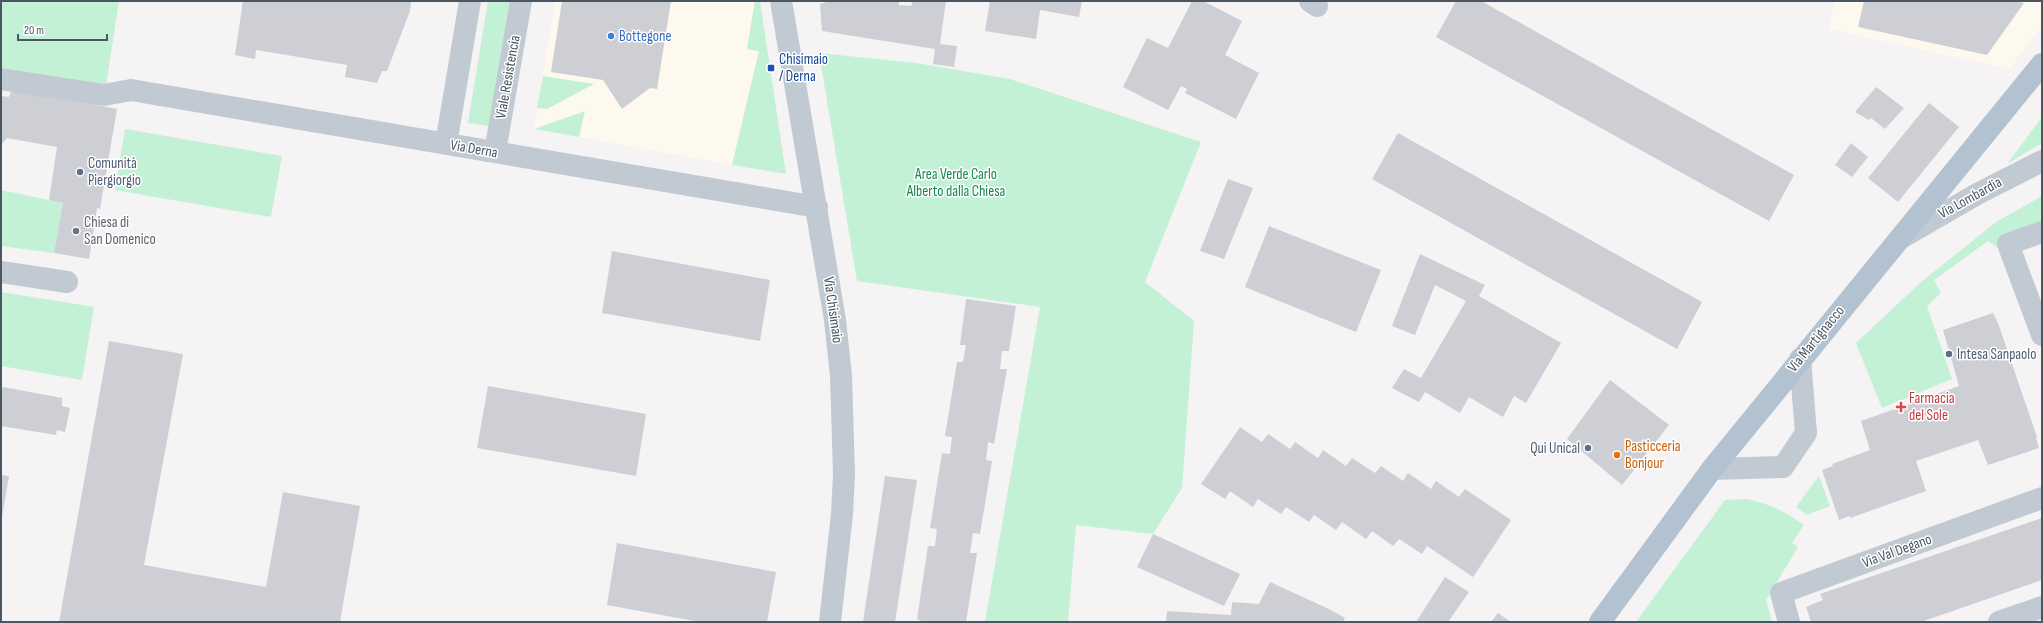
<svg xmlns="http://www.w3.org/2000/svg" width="2043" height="623" viewBox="0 0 2043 623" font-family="'Sofia Sans Condensed',sans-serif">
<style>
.commercial{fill:#fdf9ef}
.green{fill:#c3f1d5}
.building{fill:#cdcfd5}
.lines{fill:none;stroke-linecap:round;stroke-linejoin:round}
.minor{stroke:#c1cad2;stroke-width:22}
.major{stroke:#b3c2d1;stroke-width:22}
.shop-dot{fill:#3f7fe0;stroke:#fff;stroke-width:1.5}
.transit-dot{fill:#1a4fb4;stroke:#fff;stroke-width:1.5}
.service-dot{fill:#5c6f8a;stroke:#fff;stroke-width:1.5}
.worship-dot{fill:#6b7280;stroke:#fff;stroke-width:1.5}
.health-dot{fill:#e0444e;stroke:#fff;stroke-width:1.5}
.food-dot{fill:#e8710a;stroke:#fff;stroke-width:1.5}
.labels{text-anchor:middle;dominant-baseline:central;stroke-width:3;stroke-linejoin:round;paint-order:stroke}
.shop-label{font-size:15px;fill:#366cbe;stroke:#fff;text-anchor:start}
.transit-label{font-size:15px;fill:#164399;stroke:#fff;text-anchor:start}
.street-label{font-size:15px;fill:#4a5661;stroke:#fff}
.service-label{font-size:15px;fill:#4e5e75;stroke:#fff;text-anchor:start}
.park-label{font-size:15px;fill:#17864f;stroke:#fff}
.worship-label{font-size:15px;fill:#5b616d;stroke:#fff;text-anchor:start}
.health-label{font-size:15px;fill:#be3a42;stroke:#fff;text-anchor:start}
.food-label{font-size:15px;fill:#c56008;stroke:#fff;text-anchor:start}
</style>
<rect width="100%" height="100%" fill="#f5f3f3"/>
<!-- commercial -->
<path class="commercial" d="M555 1H755L747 49 759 51 732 165 534 129Z
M1835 1H2042V26L2009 69 1829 29Z"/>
<!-- green -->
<path class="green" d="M1 1H119L106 86 1 70Z
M488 1H515L494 127 468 123Z
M755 1H760L786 174 732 165 759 51 747 49Z
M819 53 916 63 1010 79 1201 142 1145 282 1194 321 1182 488 1153 534 1076 525 1068 622H985L1040 307 857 281Z
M543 76 594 84 547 109 537 108Z
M585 111 579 137 534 129Z
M2042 117V143L2007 164Z
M125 129 282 156 271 217 115 190Z
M1 190 63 203 54 253 1 246Z
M2042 196V221L2003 235 2000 250 1988 241 1934 280 1941 293 1927 306 1952 379 1882 408 1856 343 1920 283 1996 222Z
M1 292 94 307 82 380 1 366Z
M1819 476 1830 506 1807 515 1796 507Z
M1747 499C1771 504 1785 512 1804 525L1792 543 1798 547 1766 600 1772 622H1636L1725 500Z"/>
<!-- building -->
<path class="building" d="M243 1H411L410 11 387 71H382L377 83 345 77 347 65 256 50 255 59 235 55Z
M562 1H671L657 89 650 88 622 109 603 80 551 72Z
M830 1H899V5L911 6 913 1H946L940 44 957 46 954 67 933 64 935 49 822 31 820 4Z
M990 1H1082L1079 17 1040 10 1036 39 985 31Z
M1192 1H1203L1242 21 1225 55 1259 73 1236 119 1185 93 1187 89 1181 86 1168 110 1123 87 1147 38 1168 48Z
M1456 1H1481L1794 175 1769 221 1436 37Z
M1864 1H2014L2024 3 1987 55 1858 27Z
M1876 87 1904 108 1885 129 1871 118 1869 120 1855 112Z
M12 89 117 109 100 209 97 208 89 259 54 253 63 203 49 200 57 147 7 138 1 145V96L9 97Z
M1929 103 1959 127 1898 202 1868 178Z
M1398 133 1702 302 1677 349 1372 179Z
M1851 143 1868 157 1852 177 1835 165Z
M1228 179 1253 188 1224 259 1200 251Z
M1269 226 1381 270 1356 332 1245 287Z
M612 251 770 280 760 341 602 313Z
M1420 254 1485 285 1479 296 1561 343 1526 403 1514 396 1503 417 1469 397 1460 413 1425 392 1419 402 1392 388 1404 369 1421 378 1466 301 1435 285 1415 335 1392 326Z
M966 299 1016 306 1009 351H1002L1000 369H1007L994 444 988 442 986 460 992 461 980 534 973 533 970 553H977L966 622H923L917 619 928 546H935L937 529 930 528 942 453 950 454 952 437 945 436 957 362H963L966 345H960Z
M1993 313 1998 323 2037 437 2036 438 2039 448 1988 465 1978 440 1916 461 1926 491 1850 518V516L1839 520 1822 470 1833 466 1832 464 1870 450 1861 421 1959 386 1943 330Z
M109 341 183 354 144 565 266 587 283 492 360 506 340 622H59Z
M1610 380 1669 425 1622 485 1567 439Z
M488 386 646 414 636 476 477 448Z
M3 387 62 398V406L70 408 65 432 57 430 56 435 1 426V393Z
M1240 427 1262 442 1268 434 1290 449 1295 442 1318 458 1323 450 1346 466 1352 458 1375 473 1381 466 1403 481 1408 473 1431 489 1436 481 1459 497 1465 489 1511 520 1473 577 1427 546 1422 554 1399 539 1393 546 1372 531 1366 539 1342 522 1336 530 1314 515 1309 522 1286 507 1281 514 1258 499 1253 507 1230 491 1225 499 1201 484Z
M1 475 9 476 2 517H1Z
M885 476 917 480 895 622H863Z
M2042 518V580L1921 622H1811L1806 607 1823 600 1820 594Z
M1153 534 1240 574 1224 606 1137 567Z
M617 543 776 572 767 622H700L607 605Z
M1445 577 1469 592 1448 622H1416Z
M1270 582 1331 610 1345 618 1343 622H1166L1167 611 1231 615 1232 602 1259 604Z
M1498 613 1511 622H1491Z"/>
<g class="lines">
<!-- minor -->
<path class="minor" d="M781 1 835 320 841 376 844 474 842 514 830 622
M1310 1 1317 6
M1 79 104 95 131 90 817 207
M446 144 470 1
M495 152 521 1
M2042 232 2008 244 2042 335
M1901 238 1979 193 2042 161
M1 272 67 282
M1712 469 1783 467 1806 433 1800 359
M1789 622 1781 593 2042 498
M1999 622 2042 607"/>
<!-- major -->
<path class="major" d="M1600 622 1712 469 2042 64"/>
</g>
<!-- markers -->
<circle class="shop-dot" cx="611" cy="36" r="4"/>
<rect class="transit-dot" x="767" y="64" width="8" height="8" rx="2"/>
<g class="service-dot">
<circle cx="80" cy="172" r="4"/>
<circle cx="1949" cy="354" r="4"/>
<circle cx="1588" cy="448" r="4"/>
</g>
<circle class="worship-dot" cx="76" cy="231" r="4"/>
<path class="health-dot" d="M1899 401h4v4h4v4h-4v4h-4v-4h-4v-4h4z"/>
<circle class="food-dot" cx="1617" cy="455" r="4"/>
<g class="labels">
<!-- shop labels -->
<g class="shop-label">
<text x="619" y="36">Bottegone</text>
</g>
<!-- transit labels -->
<g class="transit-label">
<text x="779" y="59">Chisimaio<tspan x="779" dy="17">/ Derna</tspan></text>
</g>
<!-- street labels -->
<g class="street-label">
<text transform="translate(508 77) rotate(-80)">Viale Resistencia</text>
<text transform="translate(474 149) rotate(10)">Via Derna</text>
<text transform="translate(1970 198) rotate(-29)">Via Lombardia</text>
<text transform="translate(833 310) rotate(82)">Via Chisimaio</text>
<text transform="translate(1816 339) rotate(-51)">Via Martignacco</text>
<text transform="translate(1897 551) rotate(-20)">Via Val Degano</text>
</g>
<!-- service labels -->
<g class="service-label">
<text x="88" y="163">Comunità<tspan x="88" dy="17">Piergiorgio</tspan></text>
<text x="1957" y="354">Intesa Sanpaolo</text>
<text x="1580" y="448" text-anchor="end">Qui Unical</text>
</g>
<!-- park labels -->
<g class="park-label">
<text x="956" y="174">Area Verde Carlo<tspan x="956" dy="17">Alberto dalla Chiesa</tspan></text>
</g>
<!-- worship labels -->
<g class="worship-label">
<text x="84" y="222">Chiesa di<tspan x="84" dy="17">San Domenico</tspan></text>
</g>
<!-- health labels -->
<g class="health-label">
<text x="1909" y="398">Farmacia<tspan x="1909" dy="17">del Sole</tspan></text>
</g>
<!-- food labels -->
<g class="food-label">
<text x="1625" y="446">Pasticceria<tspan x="1625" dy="17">Bonjour</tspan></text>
</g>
</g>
<!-- border -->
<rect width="2043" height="623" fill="none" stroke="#4a5661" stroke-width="4"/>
<!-- scale -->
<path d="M18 34v6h89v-6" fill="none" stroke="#4a5661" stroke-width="2"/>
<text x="24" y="34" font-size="12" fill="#4a5661" stroke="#ffffff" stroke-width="3" paint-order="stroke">20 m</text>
</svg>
